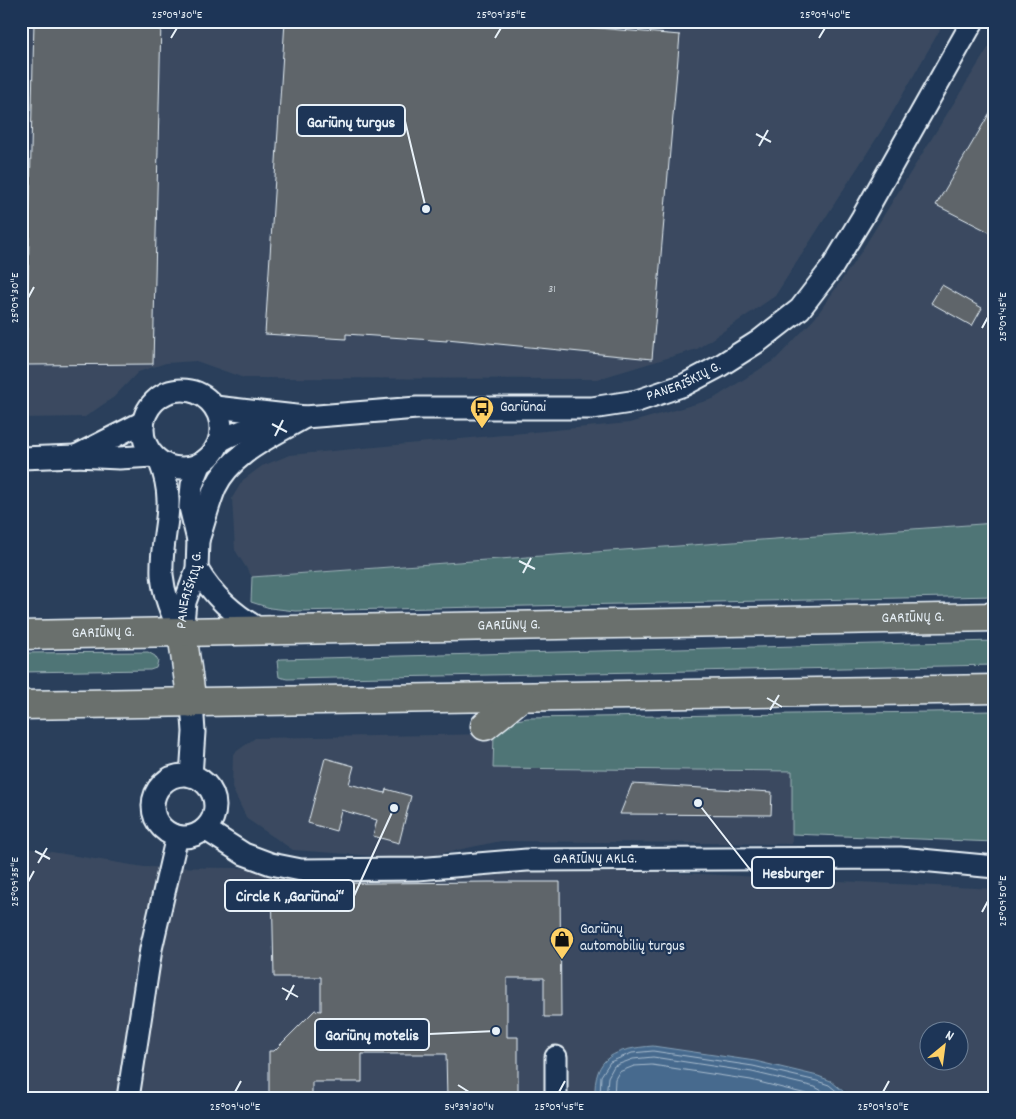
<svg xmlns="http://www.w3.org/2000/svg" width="1016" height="1119" viewBox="0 0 1016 1119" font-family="Dekko,sans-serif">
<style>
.built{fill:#3a4a60;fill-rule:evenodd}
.green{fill:#507476;stroke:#9cb2b7}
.water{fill:#476b8e;stroke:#87a1b8}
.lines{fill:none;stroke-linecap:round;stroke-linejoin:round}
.shore{stroke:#a8bbce;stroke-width:1}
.building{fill:#5e656a;stroke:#e8f1f8}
.minor-casing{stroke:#e8f1f8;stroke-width:25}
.highway-casing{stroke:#e8f1f8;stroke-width:31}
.minor{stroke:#1d3557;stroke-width:21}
.highway{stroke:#6a706d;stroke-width:28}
.ticks{fill:none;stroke:#e8f1f8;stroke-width:2}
.labels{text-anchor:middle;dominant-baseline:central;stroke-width:4.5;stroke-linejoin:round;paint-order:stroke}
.number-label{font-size:12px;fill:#c6ced4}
.street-label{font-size:15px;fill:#e8f1f8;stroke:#1d3557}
.poi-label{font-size:15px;fill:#e8f1f8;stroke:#1d3557;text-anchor:start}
.leader{fill:none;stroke:#e8f1f8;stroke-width:2}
.callout-dot{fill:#e8f1f8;stroke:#1d3557;stroke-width:2}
.callout{fill:#1d3557;stroke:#e8f1f8;stroke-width:2}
.callout-label{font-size:16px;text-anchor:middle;font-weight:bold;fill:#e8f1f8}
.neatline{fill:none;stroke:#e8f1f8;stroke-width:2}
.ticks-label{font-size:12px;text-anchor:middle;fill:#e8f1f8}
</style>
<rect width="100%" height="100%" fill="#2a3f5b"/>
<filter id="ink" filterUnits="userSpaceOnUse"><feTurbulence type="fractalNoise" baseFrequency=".02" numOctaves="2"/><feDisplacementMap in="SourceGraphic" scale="10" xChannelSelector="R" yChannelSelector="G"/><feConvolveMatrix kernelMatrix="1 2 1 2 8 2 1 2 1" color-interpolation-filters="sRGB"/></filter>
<g filter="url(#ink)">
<!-- built -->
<path class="built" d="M21 21H945L887 122 775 296 697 349 598 379 244 378 196 361 166 363 138 372 114 397 85 417 21 418Z
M995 37V523L252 577 235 550 232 498 243 480 262 466 290 455 629 423 713 399 776 359 815 318 859 255Z
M494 734 493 768 792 771V844L501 841 414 859 293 850 247 819 232 788 233 754 255 738Z
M21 847 144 867 663 872 995 889V1098H851L847 1092 818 1076 755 1061 653 1046 595 1092V1098H21ZM928 1032H958V1062H928Z"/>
<!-- green -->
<path class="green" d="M995 523V596L295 611 270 608 251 602 252 577Z
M995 641V665L287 679 279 677 277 661 281 659Z
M148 652 155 656 158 661 156 668 150 670 21 672V653Z
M995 711V842L792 834V771L493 768 494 734 512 721 527 718Z"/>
<!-- water -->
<path class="water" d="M653 1046 755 1061 818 1076 831 1081 851 1098H595C593 1055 616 1049 653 1046Z"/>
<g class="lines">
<!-- shore -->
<path class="shore" d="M600 1098 601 1076 610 1062 632 1053 653 1051 753 1066 817 1081 829 1085 845 1098
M606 1098 608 1077 614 1066 633 1059 653 1057 752 1072 815 1087 835 1098
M614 1098 615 1079 619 1072 634 1066 652 1065 751 1080 822 1098"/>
</g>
<!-- building -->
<path class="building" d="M34 21H161L153 364 26 365Z
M285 21H515L680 35 652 359 447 339V341L346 334V339L265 334Z
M995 104V235L936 205Z
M942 285 982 308 972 326 931 303Z
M325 758 354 766 349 784 385 793 386 789 411 796 399 843 373 836 377 820 341 810 336 831 308 823Z
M632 784 772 792 771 815 620 814Z
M488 882H560L561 1017H544V978H507V1037H518V1098H447L446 1054H362V1082H312V1098H269V1051H274L315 1010 321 1011V977H274L272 884Z"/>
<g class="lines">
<!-- minor casing -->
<g class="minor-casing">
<g id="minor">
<circle cx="182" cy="429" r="39"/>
<path id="s1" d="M215 407 305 417 417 408H592L637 401 684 385 718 367 759 341 800 309 833 266 862 218 973 21"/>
<path d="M220 441C241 429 262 425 285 421"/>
<path d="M76 456 143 422"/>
<path d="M21 458 76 456 119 458 153 456"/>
<path d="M160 462C178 507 160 532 162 575 164 597 171 614 182 633"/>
<path d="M198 540C204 523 208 505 215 488 231 453 273 436 305 417"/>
<path d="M197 569C213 596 233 614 261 630"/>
<path id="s2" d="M182 633 185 602 197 569 198 540 190 507 192 485 200 465"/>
<circle cx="184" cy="806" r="31"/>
<path d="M191 776 194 732 192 703"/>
<path id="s3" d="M205 829 244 854 271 864 301 870 417 869 527 860 900 858 995 867"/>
<path d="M128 1098 151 949 177 836"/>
<path d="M556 1098V1057"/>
</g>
</g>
<!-- highway casing -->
<g class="highway-casing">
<g id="highway">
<path d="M182 633 192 703"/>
<path id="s4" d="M21 635 995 617"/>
<path d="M21 705 995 689"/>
<path d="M485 726 521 697"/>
</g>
</g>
<!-- minor -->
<use href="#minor" class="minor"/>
<!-- highway -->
<use href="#highway" class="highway"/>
</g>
</g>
<!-- ticks -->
<path class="ticks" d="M171 38 177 28M495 38 501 28M819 38 825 28M756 134 771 142M759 146 768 130M28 298 34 287M982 328 988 317M272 424 287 432M275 436 283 420M519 561 535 569M523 573 531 558M767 698 782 707M770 710 779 695M35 851 50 859M38 863 47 848M28 882 34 871M982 912 988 901M282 988 298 997M286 1000 294 985M458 1085 469 1092M235 1092 241 1081M559 1092 565 1081M883 1092 889 1081"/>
<!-- icons -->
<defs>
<g id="bus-pin" transform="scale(1.25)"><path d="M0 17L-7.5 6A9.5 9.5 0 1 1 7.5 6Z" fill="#ffd166" stroke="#1d3557"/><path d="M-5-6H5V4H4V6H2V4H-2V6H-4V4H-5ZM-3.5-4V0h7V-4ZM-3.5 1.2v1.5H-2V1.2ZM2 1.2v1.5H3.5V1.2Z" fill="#111"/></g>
<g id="shop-pin" transform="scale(1.25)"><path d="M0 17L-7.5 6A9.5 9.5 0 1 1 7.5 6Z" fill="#ffd166" stroke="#1d3557"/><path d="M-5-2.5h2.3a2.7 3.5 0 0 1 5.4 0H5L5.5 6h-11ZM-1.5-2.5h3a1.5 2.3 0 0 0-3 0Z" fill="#111"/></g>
</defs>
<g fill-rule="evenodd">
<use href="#bus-pin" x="482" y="408"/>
<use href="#shop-pin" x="562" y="939"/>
</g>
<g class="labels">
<!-- number labels -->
<g class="number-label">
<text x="552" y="289">31</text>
</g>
<!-- street labels -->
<g class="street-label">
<text stroke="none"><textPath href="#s1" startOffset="474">PANERIŠKIŲ G.</textPath></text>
<text stroke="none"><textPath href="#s2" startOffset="44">PANERIŠKIŲ G.</textPath></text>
<text stroke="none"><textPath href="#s4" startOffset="892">GARIŪNŲ G.</textPath></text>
<text stroke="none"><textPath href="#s4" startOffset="488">GARIŪNŲ G.</textPath></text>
<text stroke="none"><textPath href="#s4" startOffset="82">GARIŪNŲ G.</textPath></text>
<text stroke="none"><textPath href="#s3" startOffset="400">GARIŪNŲ AKLG.</textPath></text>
</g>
<!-- poi labels -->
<g class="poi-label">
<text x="500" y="408">Gariūnai</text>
<text x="580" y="930">Gariūnų<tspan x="580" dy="17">automobilių turgus</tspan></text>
</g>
</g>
<!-- callouts -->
<path class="leader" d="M426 209L405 121M698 803L752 872M394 808L354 896M496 1031L429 1034"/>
<g class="callout-dot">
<circle cx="426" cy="209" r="5"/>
<circle cx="698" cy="803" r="5"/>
<circle cx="394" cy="808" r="5"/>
<circle cx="496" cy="1031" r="5"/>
</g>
<g class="callout">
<rect x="297" y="105" width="108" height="31" rx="5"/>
<rect x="752" y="857" width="82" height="31" rx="5"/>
<rect x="225" y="880" width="129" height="31" rx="5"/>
<rect x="315" y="1019" width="114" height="31" rx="5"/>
</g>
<g class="callout-label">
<text x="351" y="127">Gariūnų turgus</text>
<text x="793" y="878">Hesburger</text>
<text x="290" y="901">Circle K „Gariūnai“</text>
<text x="372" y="1040">Gariūnų motelis</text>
</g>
<!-- margin -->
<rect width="1016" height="1119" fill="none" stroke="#1d3557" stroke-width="55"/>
<!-- north arrow -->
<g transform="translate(944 1046) rotate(29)"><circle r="24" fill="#1d3557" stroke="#6e8097"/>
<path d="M0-4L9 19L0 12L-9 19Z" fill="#ffd166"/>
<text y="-8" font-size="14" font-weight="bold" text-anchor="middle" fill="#e8f1f8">N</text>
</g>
<rect x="28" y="28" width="960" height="1064" class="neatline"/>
<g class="ticks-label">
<text x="177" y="18">25°09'30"E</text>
<text x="501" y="18">25°09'35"E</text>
<text x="825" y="18">25°09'40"E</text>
<text transform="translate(14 298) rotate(-90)" y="4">25°09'30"E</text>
<text transform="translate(1002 317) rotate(-90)" y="4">25°09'45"E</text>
<text transform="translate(14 882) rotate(-90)" y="4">25°09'35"E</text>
<text transform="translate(1002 901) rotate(-90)" y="4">25°09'50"E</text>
<text x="235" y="1110">25°09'40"E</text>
<text x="469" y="1110">54°39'30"N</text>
<text x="559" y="1110">25°09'45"E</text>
<text x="883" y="1110">25°09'50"E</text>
</g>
</svg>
